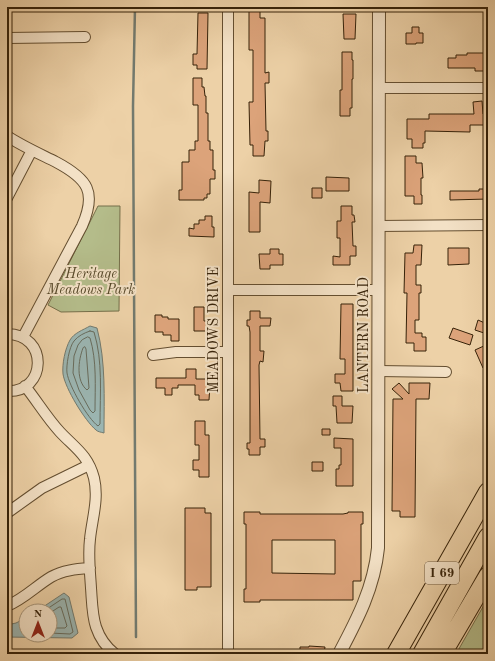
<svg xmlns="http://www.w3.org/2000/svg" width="495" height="661" viewBox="0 0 495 661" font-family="'Old Standard TT',serif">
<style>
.green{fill:#b4bc8a;stroke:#756f4a}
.water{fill:#9bb5b1;stroke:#737a6e}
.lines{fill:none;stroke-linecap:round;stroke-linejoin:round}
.shore{stroke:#686c5d;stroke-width:1}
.stream{stroke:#737a6e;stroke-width:2.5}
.building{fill:#dca37a;stroke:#362209;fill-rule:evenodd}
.minor-casing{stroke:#644e30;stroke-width:12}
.tertiary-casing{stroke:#644e30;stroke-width:14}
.motorway-casing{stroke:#362209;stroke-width:20}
.minor{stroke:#f3e1c6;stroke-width:10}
.tertiary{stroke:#f3e1c6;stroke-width:12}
.motorway{stroke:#edd1a7;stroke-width:18}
.labels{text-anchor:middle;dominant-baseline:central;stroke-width:4;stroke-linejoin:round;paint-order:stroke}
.shield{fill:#f3e1c6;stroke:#6f5b42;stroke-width:1}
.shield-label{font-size:13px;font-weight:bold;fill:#362209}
.park-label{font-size:14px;font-style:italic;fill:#564829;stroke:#f3e1c6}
.street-label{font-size:14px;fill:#362209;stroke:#f3e1c6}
</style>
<rect width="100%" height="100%" fill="#edd1a7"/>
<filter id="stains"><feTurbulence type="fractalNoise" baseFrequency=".005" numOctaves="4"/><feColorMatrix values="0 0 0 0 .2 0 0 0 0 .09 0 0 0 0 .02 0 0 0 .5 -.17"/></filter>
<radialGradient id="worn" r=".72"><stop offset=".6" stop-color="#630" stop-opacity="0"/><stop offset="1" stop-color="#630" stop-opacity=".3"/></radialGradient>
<!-- green -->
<path class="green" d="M98 206H120L119 311 61 312 48 305Z
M488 598V654H456Z"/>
<!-- water -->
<path class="water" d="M90 326 97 328C106 362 104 398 104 433 101 432 98 432 96 430 85 421 65 388 63 374 62 364 65 349 70 340 74 333 83 330 90 326Z
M64 593 69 597 78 633 72 638 7 637V625L16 623 26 618V635H50V611H37Z"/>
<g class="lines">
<!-- shore -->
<path class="shore" d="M90 331 94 332C103 361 100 393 100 424L98 426C88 419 69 386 67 373 66 366 69 347 74 341 78 336 84 333 90 331Z
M88 337 90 338C97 361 95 387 95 411L93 413 90 410 79 390 73 373 74 356 78 345 82 340Z
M85 347 86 349 89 388 87 390C76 381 78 361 83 348Z
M44 611 62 599H65L73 632 70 634 50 633
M50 613 59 607H61L67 626 65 628H50"/>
<!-- stream -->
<path class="stream" d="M135 7 133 106 136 637"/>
</g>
<!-- building -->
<path class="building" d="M249 11H260V18H265V73L269 72V83H265L266 131H268V141H265L264 156H253V145H250L249 102H253V50H249Z
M198 13H208L207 69H197V65H193V54H197Z
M343 14H356L355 39H344Z
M412 27H419V33H423V43H416V44H406V33H412Z
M342 52H352V60H353V79H352V108H350V116H340V90H342Z
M467 53H488L487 71H475V68H448V58H456V55H467Z
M193 78H202V87H204L205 96H206V113H208V141H210V150H213V170H215V179H210V194H207V198H204V200H179V190H182V162H189V150H195V141H198V105H193Z
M482 101 483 114H488V125H470V132L425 131V143H423V148H412V139H407V119H429V114H474L473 102Z
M405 156H416V163H422L423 178H421V195H422V204H414V196H405Z
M326 177 349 178V191H326Z
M259 180 271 181 270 203 260 202V232H249V192L259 193Z
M312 188H322V198H312Z
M479 189H488V199L450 200V191H479Z
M341 206H352V215H354L355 222H352L353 246H356V256H350V265H333V256L340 257V238H337V221H341Z
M205 216H212V227H214V237L189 236V228L194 229V224H199V220H205Z
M414 245H422L421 265H416V285H421V293H419V320H415V333H422V337H426V351H414V343H406L407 293H404L405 253H413Z
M448 248H469V264L448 265Z
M270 249H279V254H283V265H270V269H260L259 254H270Z
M341 304H353V391H341L340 383H335V374H345V359H340Z
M194 307H204V321H208V331H194Z
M250 311H260V318H271L270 326H260V351H264L263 362 260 361 259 365 260 439H265V447H260V455H249V449H247V443H250V332L249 326H247V320H250Z
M155 315H162V317H168V319H179V341H171V335H163V332H155Z
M478 320 487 324 484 333 475 330Z
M453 328 473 335 470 345 449 338Z
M486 345 488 350V366L483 368 475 350Z
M186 369H196V379H209L208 385H210L209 400H199V395H195V385H178V388H172V395H165V388H156V378H186Z
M399 383 409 394V383H430L429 399H416L415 517H400V511H392L393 399H403L392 389Z
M333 396H342V406H353L352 423H337L336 406H333Z
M195 421H205V435H209V477H199V470H193V460H199V445H195Z
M322 429H330V435H322Z
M334 438 353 439V486H336V469H339V465H341V448H334Z
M312 462H323V471H312Z
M185 508H205V513H211V587H197V590H185Z
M244 512H260V514H343L348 513V512H363V524H361V581H353V600H260V602H244V589H246V524H244ZM272 540H335V574L272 573Z
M309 646 325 647 324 654H300V647H309Z"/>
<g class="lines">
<!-- minor casing -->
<g class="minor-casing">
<path id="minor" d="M7 38 85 37
M378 88H488
M7 136C22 146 40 154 56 162 88 179 97 192 82 226L23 337
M7 198 32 150
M379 226 488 225
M228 290H379
M7 334C49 334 47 393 7 391
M153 355 176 352H228
M379 371 446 372
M25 386C37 401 47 418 60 432 75 448 88 455 94 478 99 499 92 519 90 539 88 555 90 572 91 588 92 601 92 615 96 627 100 639 106 647 115 654
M7 513 42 488 89 465
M7 606C24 599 36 586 51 577 63 570 77 569 90 568
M228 654V7"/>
</g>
<!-- tertiary casing -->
<g class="tertiary-casing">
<path id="tertiary" d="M339 654C357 620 374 588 378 548L379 7"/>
</g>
<!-- motorway casing -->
<g class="motorway-casing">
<path id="motorway" d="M396 654 488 492
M422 654 488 537
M442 654 488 576"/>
</g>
<!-- minor -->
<use href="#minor" class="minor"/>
<!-- tertiary -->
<use href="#tertiary" class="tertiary"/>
<!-- motorway -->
<use href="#motorway" class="motorway"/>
</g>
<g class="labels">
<!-- shield labels -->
<rect class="shield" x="425" y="562" width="34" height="22" rx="3"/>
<g class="shield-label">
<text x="442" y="573">I 69</text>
</g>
<!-- park labels -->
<g class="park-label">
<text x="91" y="274">Heritage<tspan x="91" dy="16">Meadows Park</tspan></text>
</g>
<!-- street labels -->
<g class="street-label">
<text transform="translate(214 330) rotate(-90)">MEADOWS DRIVE</text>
<text transform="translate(364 335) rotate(-90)">LANTERN ROAD</text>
</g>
</g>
<!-- margin -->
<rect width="495" height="661" fill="none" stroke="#edd1a7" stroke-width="24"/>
<rect x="8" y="8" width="479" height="645" fill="none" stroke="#362209" stroke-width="2"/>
<rect x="12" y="12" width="471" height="637" fill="none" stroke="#362209"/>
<!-- north arrow -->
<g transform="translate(38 623)"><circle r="19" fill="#f3e1c6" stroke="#a7957a"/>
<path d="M0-3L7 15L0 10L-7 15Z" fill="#8f2418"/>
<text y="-6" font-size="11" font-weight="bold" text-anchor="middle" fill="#362209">N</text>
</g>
<rect width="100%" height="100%" filter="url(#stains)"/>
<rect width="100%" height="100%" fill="url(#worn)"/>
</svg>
